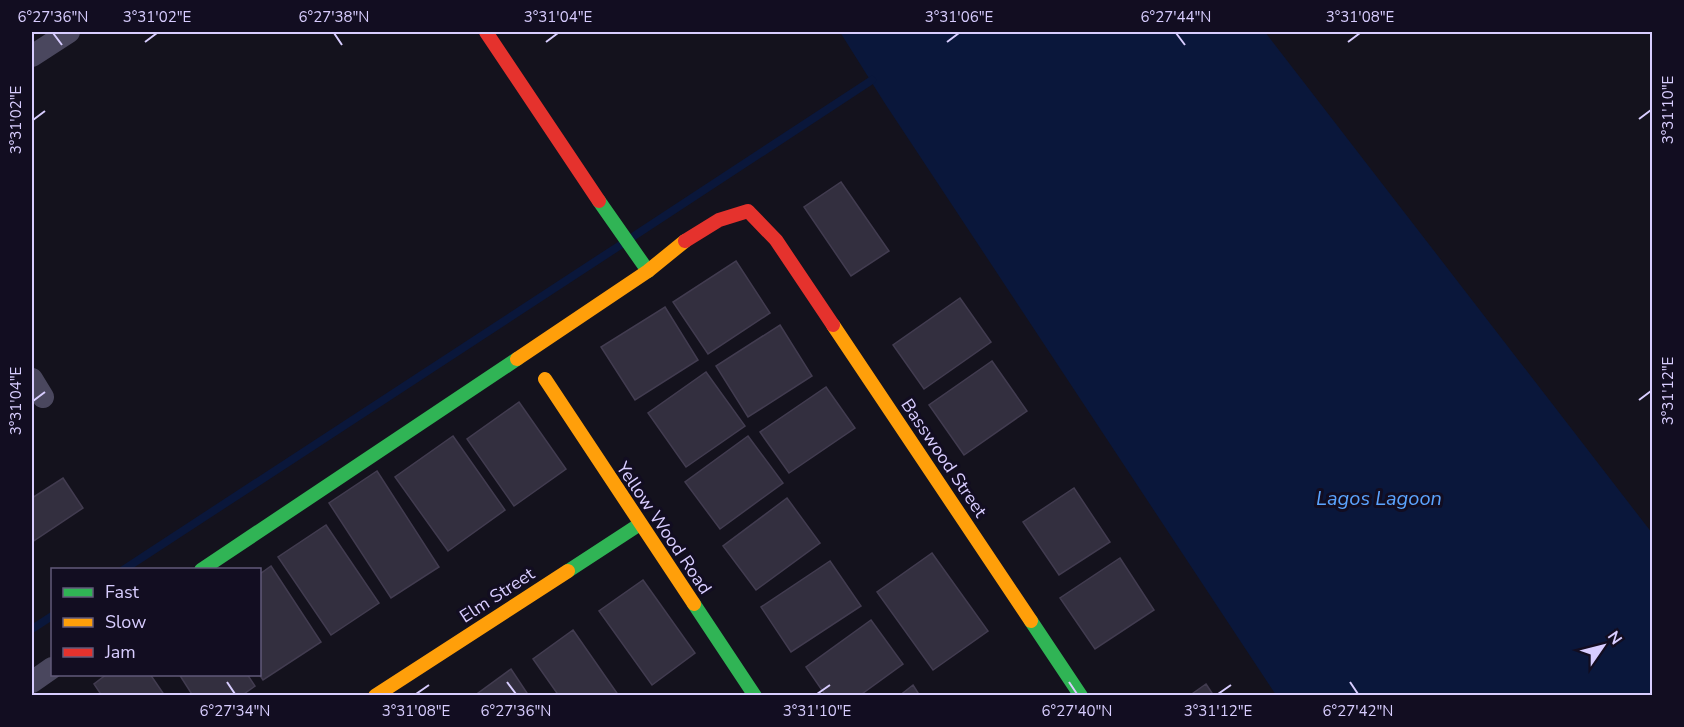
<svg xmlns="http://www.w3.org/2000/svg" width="1684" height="727" viewBox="0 0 1684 727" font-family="'Nunito Sans',sans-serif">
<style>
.water{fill:#0a173b}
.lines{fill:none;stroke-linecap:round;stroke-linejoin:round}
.stream{stroke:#0a173b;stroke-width:8}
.building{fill:#332f3f;stroke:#423c50;stroke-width:1.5}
.street{stroke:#4a475e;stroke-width:22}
.fast{stroke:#30b455;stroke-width:14}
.slow{stroke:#ff9f0a;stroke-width:14}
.jam{stroke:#e5322d;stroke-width:14}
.ticks{fill:none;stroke:#d8cdff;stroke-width:2}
.labels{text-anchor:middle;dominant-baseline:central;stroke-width:6;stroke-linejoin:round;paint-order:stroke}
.street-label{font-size:18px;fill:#d8cdff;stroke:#120d21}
.water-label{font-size:20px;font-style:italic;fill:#5ba4ff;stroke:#120d21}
.neatline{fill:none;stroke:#d8cdff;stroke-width:2}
.ticks-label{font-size:15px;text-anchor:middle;fill:#d8cdff}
</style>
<rect width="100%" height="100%" fill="#14121d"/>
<!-- water -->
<path class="water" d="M840 32H1265L1652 533V695H1276L884 102Z"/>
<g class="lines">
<!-- stream -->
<path class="stream" d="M634 236 872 80
M123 570 622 244
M32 629 52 616"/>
</g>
<!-- building -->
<path class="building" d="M841 182 889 251 851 276 804 207Z
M736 261 770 313 708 354 673 302Z
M960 298 991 342 924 389 893 345Z
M665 307 698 360 635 400 601 347Z
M780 325 812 376 748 417 716 366Z
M992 361 1027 411 964 455 929 405Z
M706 372 745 426 686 467 648 413Z
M826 387 855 428 789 473 760 432Z
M519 402 566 469 514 506 467 439Z
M453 436 505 510 448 551 395 477Z
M748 436 783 483 720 529 685 482Z
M377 471 439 567 391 598 329 503Z
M63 478 83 508 32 542V498Z
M1074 488 1110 542 1059 575 1023 522Z
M787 498 820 543 756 590 723 546Z
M326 525 379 603 331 635 278 557Z
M932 553 988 631 933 670 877 592Z
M1120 558 1154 610 1095 649 1060 598Z
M830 561 861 606 791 652 761 607Z
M271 566 321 642 263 680 259 674 260 574Z
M643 580 695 653 652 685 599 611Z
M871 620 903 664 859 696H826L806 667Z
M573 630 619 696H559L533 659Z
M511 669 529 696H474Z
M107 674H150L165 696H102L94 684Z
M179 674H247L255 686 241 696H193Z
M1206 684 1214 696H1189Z
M913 685 920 696H899Z"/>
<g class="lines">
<!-- street -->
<path class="street" d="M32 56 69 32
M32 379 43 397
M32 682 52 668"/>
<!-- fast -->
<path class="fast" d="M599 201 648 271
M201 570 517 359
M568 571 640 524
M694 604 755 696
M1031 621 1081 696"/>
<!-- slow -->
<path class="slow" d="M833 325 1031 621
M517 359 648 271 685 241
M545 379 694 604
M375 696 568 571"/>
<!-- jam -->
<path class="jam" d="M486 32 599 201
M685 241 719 220 748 211 776 240 833 325"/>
</g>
<!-- ticks -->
<path class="ticks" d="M53 33 62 45M334 33 342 45M1176 33 1185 45M145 42 157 33M546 42 558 33M947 42 959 33M1348 42 1360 33M1639 119 1651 110M33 120 45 111M1639 400 1651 391M33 401 45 392M227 682 235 694M507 682 516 694M1069 682 1077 694M1350 682 1358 694M416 694 429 685M817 694 830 685M1218 694 1231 685"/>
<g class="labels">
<!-- street labels -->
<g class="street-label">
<text transform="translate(944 458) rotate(56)">Basswood Street</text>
<text transform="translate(664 528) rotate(56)">Yellow Wood Road</text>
<text transform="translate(497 595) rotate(-33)">Elm Street</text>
</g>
<!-- water labels -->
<g class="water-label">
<text x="1379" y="498">Lagos Lagoon</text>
</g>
</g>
<!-- border -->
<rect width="1684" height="727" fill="none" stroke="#120d21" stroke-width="66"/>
<!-- legend -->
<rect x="51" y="568" width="210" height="108" fill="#120d21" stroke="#615a7a" stroke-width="1.5"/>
<rect x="63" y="588" width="30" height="9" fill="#30b455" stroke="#615a7a" stroke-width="1.5"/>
<text x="105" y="598" font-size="18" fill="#d8cdff">Fast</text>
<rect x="63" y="618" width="30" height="9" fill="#ff9f0a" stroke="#615a7a" stroke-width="1.5"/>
<text x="105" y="628" font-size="18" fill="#d8cdff">Slow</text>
<rect x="63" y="648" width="30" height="9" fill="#e5322d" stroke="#615a7a" stroke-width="1.5"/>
<text x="105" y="658" font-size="18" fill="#d8cdff">Jam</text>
<!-- north arrow -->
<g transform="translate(1603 646) rotate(55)" stroke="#120d21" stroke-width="4.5" paint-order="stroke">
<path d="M0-4.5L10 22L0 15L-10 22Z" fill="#d8cdff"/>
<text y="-9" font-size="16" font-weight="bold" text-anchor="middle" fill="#d8cdff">N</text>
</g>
<rect x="33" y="33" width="1618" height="661" class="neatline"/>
<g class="ticks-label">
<text x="53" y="22">6°27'36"N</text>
<text x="157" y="22">3°31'02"E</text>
<text x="334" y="22">6°27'38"N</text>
<text x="558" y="22">3°31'04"E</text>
<text x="959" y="22">3°31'06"E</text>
<text x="1176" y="22">6°27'44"N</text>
<text x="1360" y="22">3°31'08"E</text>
<text transform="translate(1668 110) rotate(-90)" y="5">3°31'10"E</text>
<text transform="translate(16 120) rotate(-90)" y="5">3°31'02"E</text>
<text transform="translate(1668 391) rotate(-90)" y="5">3°31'12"E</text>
<text transform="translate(16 401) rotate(-90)" y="5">3°31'04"E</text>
<text x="235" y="716">6°27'34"N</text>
<text x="416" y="716">3°31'08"E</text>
<text x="516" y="716">6°27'36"N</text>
<text x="817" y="716">3°31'10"E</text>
<text x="1077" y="716">6°27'40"N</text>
<text x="1218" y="716">3°31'12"E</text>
<text x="1358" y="716">6°27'42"N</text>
</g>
</svg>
